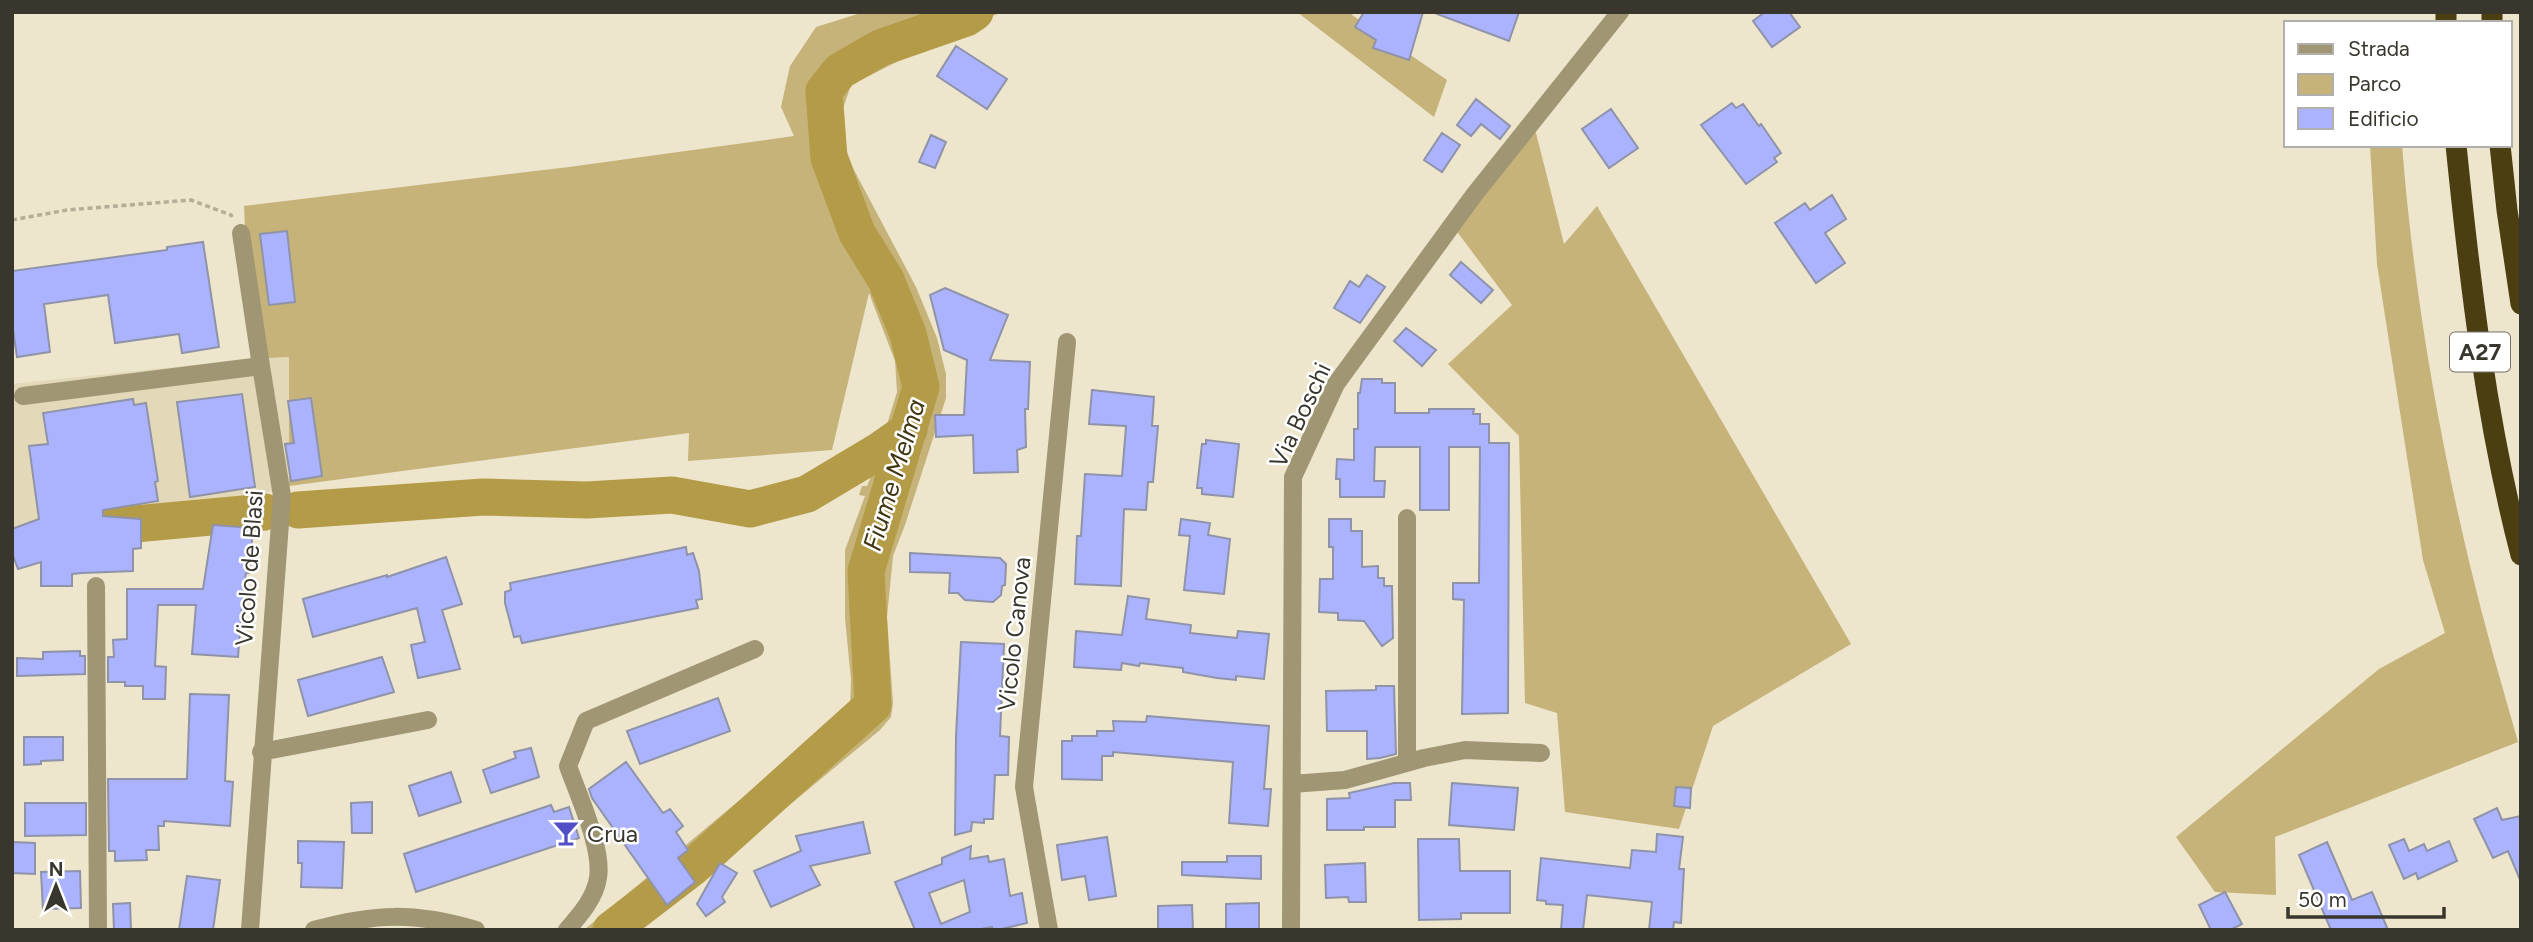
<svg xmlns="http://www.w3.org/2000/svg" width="2533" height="942" viewBox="0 0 2533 942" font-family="Figtree,sans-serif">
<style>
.built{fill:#e3d9b9}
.green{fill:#c5b37a}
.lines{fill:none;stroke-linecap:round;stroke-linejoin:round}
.river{stroke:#b49b47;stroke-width:37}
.building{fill:#abb3fe;stroke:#8f93a9;stroke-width:2;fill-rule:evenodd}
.path{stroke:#b3ad99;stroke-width:3.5;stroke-dasharray:5 3.5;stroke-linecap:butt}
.minor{stroke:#a09674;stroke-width:18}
.highway{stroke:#4b3e10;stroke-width:21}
.labels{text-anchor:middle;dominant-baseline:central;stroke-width:5;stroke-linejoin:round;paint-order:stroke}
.shield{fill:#fff;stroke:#74726c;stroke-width:2}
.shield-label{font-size:23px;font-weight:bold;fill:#39362d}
.street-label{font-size:24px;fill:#39362d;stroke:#fff}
.poi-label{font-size:24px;fill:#39362d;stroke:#fff;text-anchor:start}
.water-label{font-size:26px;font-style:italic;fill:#423712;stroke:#fff}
</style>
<rect width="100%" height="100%" fill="#ede5cc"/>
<!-- built -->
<path class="built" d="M289 357V486L180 518 12 533V384L251 359Z"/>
<!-- green -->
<path class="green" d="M864 12H1002L964 28 851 85 837 126 854 170 916 287 937 338 946 374V398L905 525 893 556 887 617 893 703 891 717 880 730 694 884 632 930H584L783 764 839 721 850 709 851 680 845 618V550L865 496 859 495 862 486H867L870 479 897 392 895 361 869 293 832 450 688 461 689 433 289 486V357L251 359 244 206 569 167 794 136 781 107 790 66 816 27Z
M1297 12H1353L1352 15 1447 80 1434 117Z
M1533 121 1564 244 1597 206 1851 644 1713 726 1679 829 1565 812 1557 713 1525 703 1519 436 1448 364 1512 305 1455 229Z
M2370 145H2402C2414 300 2443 463 2482 613 2493 656 2506 699 2518 742L2275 837 2276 895 2215 892 2176 837 2379 669 2445 633 2423 560 2377 264Z"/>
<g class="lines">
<!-- river -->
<path class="river" d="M298 510 483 497 587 500 672 495 750 509 807 494 879 451 909 430
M91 528 265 512
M611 930 693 867 873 705 866 571 921 387 908 334 886 280 857 233 829 158 824 91 840 71 880 48 966 18 975 12"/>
</g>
<!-- building -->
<path class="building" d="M1364 12H1423L1409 60 1373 48 1376 40 1355 27Z
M1438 12H1519L1509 41 1437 14Z
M1765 12H1789L1800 27 1772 47 1753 21Z
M956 46 1007 79 987 109 937 76Z
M1476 99 1510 126 1500 139 1481 124 1471 136 1457 125Z
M1732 103 1736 108 1743 104 1759 126 1761 124 1781 153 1774 158 1777 162 1746 184 1701 125Z
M1611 109 1638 148 1609 168 1582 129Z
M1442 133 1460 145 1442 172 1424 160Z
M931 135 946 142 935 168 919 162Z
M1832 195 1846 219 1825 233 1845 263 1816 283 1775 223 1805 203 1810 210Z
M287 231 295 302 269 305 260 234Z
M203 242 219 347 182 353 179 334 115 343 108 295 44 304 50 352 17 357 12 323V271L167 250V247Z
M1461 262 1493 290 1481 303 1450 275Z
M1367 275 1385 287 1360 323 1334 308 1350 281 1359 287Z
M945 288 1008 315 990 360 1030 362 1028 409H1025L1026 447 1017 450 1018 472 974 473 973 435 936 437 935 415H964L967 360 944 350 930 295Z
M1406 328 1436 350 1422 366 1394 341Z
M1362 379H1382V383H1395V413H1429V409H1474L1473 414H1480V424H1489V443H1509L1508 713 1462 714 1464 600 1453 599V583H1479L1480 447H1449V510H1420V447H1375L1374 481H1385L1384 497H1340V479H1336L1337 459 1354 460V429H1358V393H1360Z
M1092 390 1154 397 1152 426H1158L1153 482H1148L1146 510 1124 509 1121 586 1075 584 1077 536H1081L1085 474 1122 476 1126 426 1089 424Z
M242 394 255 487 190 497 177 402Z
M311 398 322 476 291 481 285 444 294 443 288 401Z
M133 399 134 405 146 403 158 481 155 482 158 501 103 510V516L141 519V548L133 549V571L82 573 72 574V586H41V562L18 569 12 553V529L39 519 29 446 48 444 43 413Z
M1206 440 1239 444 1233 497 1202 494V488H1197L1202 444H1206Z
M1181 519 1210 523 1208 535 1230 539 1224 594 1184 590 1190 536 1179 535Z
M1329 519H1351V531H1362V567L1378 566V578H1384V586H1392L1393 638 1382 646 1364 621 1338 620V613L1319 612 1320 579H1333V547H1329Z
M213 525 253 528 249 573H246L243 592 238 657 192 654 196 605H158L155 666 166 667 165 699H143V686H125V682H108V657H114L113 640 127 639V589H203Z
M686 547 687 555 693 553 699 571 702 599 696 600 698 608 522 643 520 636 514 637 505 603V592L511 590 510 583Z
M910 553 1000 558 1006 564 1005 585 1002 586 1001 595 993 602 965 600 958 593H949L950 573 910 572Z
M446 557 462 604 442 610 460 669 418 678 411 645 425 642 417 608 313 637 303 599 387 575V577Z
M1128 596 1149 599 1146 619 1191 625 1190 633 1237 638 1238 631 1269 634 1264 679 1236 676V680L1217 678 1183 672V668L1140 663 1139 666 1122 663 1121 670 1074 667 1076 631 1122 635Z
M961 642 1004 644 1000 736 1009 737 1008 775H995L993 819H984V823L972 822 971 831 955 835 956 736Z
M80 651V656H85V674L17 676V658L43 659V652Z
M382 657 394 692 308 716 298 680Z
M1376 686H1394L1396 754 1380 758 1367 759V731H1327L1326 691 1376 690Z
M190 694 229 695 225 781 233 782 230 826 164 821V826H158L159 850H146L147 860 115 861V851H109L108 779H187Z
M718 698 730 731 640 764 627 731Z
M1147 716 1269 726 1264 789H1271L1268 826 1229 823 1233 762 1113 752V756H1102V780L1062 779V741H1072V736H1097V731H1114L1113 721 1146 722Z
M24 737H63V760L41 761V764L24 765Z
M531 748 539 777 491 793 483 770 516 758 514 752Z
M626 762 663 813 670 809 683 826 676 832 688 850 678 858 695 882 667 905 592 798 589 789Z
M451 772 461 802 419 816 409 786Z
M1394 783H1410L1411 800H1395V827H1364V830H1327V799L1350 798 1349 793Z
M1452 783 1518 788 1514 830 1449 825Z
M1676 787 1691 788 1690 808 1674 806Z
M372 802V833H352L351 803Z
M25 803H86V835L25 836Z
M551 805 554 812 569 807 579 838 416 892 404 854Z
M2497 808 2502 820 2521 816V882L2508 851 2493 858 2474 819Z
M863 822 870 853 810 866 820 885 771 907 754 871 801 851 796 836Z
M1657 834 1683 837 1679 869H1684L1681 923 1674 922 1673 930H1649L1652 902 1587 895 1583 930H1561L1563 905 1546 904V901L1537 900 1541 858 1630 868 1632 850 1656 852Z
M1107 837 1116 896 1089 900 1085 876 1062 880 1057 845Z
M1418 839H1459L1460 871H1510V913H1461V919L1419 920Z
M2404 839 2409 851 2424 844 2427 851 2449 841 2457 861 2418 879 2416 873 2404 879 2389 845Z
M298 841 344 842 342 888 301 887 302 863H298Z
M12 842 35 843V874L12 873Z
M2327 842 2352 900 2372 892 2388 930H2331L2299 855Z
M971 846 970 859 988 856 989 862 1004 859 1010 896 1022 893 1027 923 997 930H993L992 927 976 930H915L895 882 942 864V858ZM964 880 970 912 941 924 929 893Z
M1227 856H1261V879L1182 875V862H1227Z
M720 863 737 873 722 897 725 902 706 916 697 904Z
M1365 863 1366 902H1349L1348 897 1326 898 1325 865Z
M80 871 81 908 43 909 41 872Z
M187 876 220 880 213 930H179Z
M2225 892 2242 924 2230 930H2211L2199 905Z
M130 903 131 930H114L113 904Z
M1259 903V930H1226V904Z
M1192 905 1193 930H1158V906Z"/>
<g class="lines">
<!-- path -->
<path class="path" d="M12 220 67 210 191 200 231 215 232 217"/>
<!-- minor -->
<path class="minor" d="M241 233 261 366
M23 396 261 366 282 496 250 930
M1407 518V763
M96 586 98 930
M261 752 428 720
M1292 784 1345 780 1424 758 1465 750 1541 753
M314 930C375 913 415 912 476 930
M567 930C580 915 595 898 598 878 603 848 578 795 568 766L586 721 755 649
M1049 930 1024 787 1067 342
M1291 930 1293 477 1336 384 1474 195 1620 12"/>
<!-- highway -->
<path class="highway" d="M2446 12V23
M2492 12V23
M2456 145C2470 283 2486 421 2521 555
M2500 145 2507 210 2521 304"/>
</g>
<!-- icons -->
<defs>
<g id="bar-bare" transform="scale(2.1)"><path d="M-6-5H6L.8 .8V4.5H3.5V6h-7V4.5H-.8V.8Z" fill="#524ec5" stroke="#fff" stroke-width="2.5" paint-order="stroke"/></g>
</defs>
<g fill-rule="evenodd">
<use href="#bar-bare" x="566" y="833"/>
</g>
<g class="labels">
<!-- shield labels -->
<rect class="shield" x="2450" y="332.5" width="60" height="39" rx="5"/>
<g class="shield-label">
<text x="2480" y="352">A27</text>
</g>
<!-- street labels -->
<g class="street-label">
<text transform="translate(1300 415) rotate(-65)">Via Boschi</text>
<text transform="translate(249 568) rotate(-86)">Vicolo de Blasi</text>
<text transform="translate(1014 634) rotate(-84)">Vicolo Canova</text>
</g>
<!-- poi labels -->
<g class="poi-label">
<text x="587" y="833">Crua</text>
</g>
<!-- water labels -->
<g class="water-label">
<text transform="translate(894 475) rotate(-73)">Fiume Melma</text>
</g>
</g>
<!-- border -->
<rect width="2533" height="942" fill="none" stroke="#39362d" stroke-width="28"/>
<!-- legend -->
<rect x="2284" y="21" width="228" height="126" fill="#ffffff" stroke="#b0afab" stroke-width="2"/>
<rect x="2298" y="44" width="35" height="10" fill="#a09674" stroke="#b0afab" stroke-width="2"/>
<text x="2348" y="56" font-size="21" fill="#39362d">Strada</text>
<rect x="2298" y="74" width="35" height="21" fill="#c5b37a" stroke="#b0afab" stroke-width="2"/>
<text x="2348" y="91" font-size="21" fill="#39362d">Parco</text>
<rect x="2298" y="108" width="35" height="21" fill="#abb3fe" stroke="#b0afab" stroke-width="2"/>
<text x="2348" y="126" font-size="21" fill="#39362d">Edificio</text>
<!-- north arrow -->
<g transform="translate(56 886)" stroke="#ffffff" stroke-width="5" paint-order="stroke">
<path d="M0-5L12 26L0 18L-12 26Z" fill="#39362d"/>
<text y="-10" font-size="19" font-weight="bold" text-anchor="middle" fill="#39362d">N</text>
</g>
<!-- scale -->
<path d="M2288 907v10h156v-10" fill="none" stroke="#39362d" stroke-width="3.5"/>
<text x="2298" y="907" font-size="21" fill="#39362d" stroke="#ffffff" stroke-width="5" paint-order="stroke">50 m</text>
</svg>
